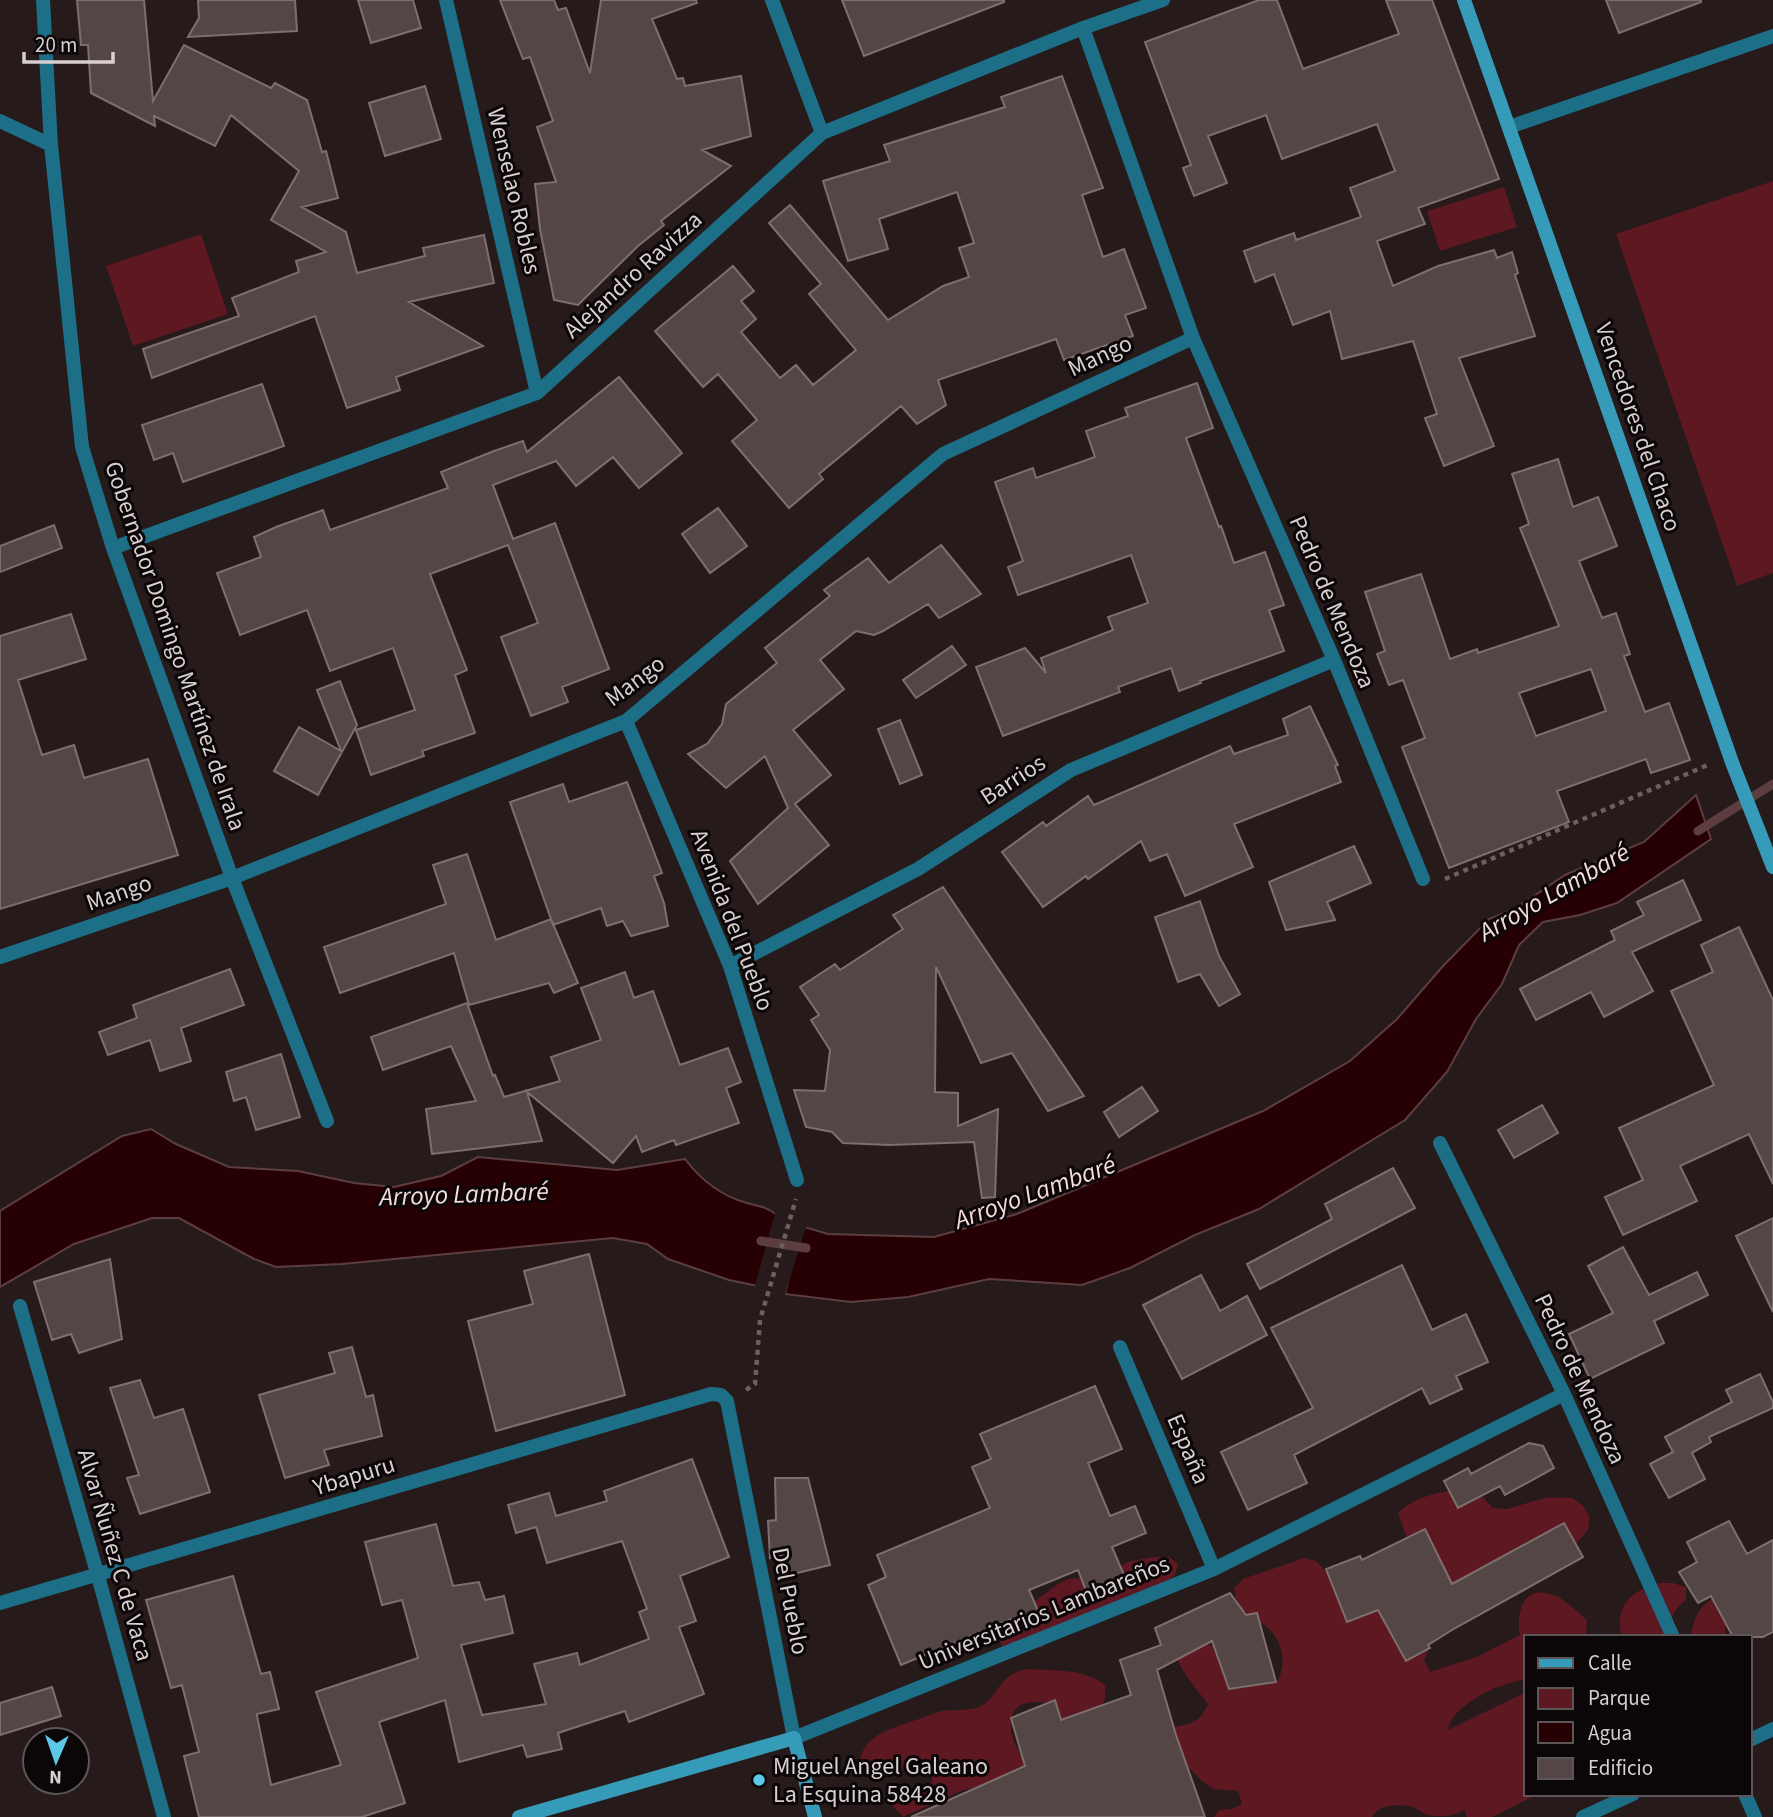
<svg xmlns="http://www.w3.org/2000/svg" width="1773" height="1817" viewBox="0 0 1773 1817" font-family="'Source Sans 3',sans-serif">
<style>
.green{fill:#5d1822}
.water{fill:#270004;stroke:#5c3e41;stroke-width:2}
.pier{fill:#261a1a}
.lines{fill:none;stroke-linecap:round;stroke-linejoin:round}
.stream{stroke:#5c3e41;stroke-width:9}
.building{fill:#554646;stroke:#7e6f6f;stroke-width:2;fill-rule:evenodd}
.path{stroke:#6b6060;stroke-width:4.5;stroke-dasharray:5 5;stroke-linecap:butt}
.street{stroke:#1d6f87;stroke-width:14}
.secondary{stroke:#369bb9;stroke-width:14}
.poi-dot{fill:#5dc7e8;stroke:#0b0607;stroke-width:2.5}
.labels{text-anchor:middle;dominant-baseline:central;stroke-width:6;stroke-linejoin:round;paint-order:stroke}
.street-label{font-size:24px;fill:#d8cfcf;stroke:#0b0607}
.poi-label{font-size:24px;fill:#d8cfcf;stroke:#0b0607;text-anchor:start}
.water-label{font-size:26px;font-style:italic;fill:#f7dbdb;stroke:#0b0607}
</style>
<rect width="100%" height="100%" fill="#261a1a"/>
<!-- green -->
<path class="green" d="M1773 181V573L1737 586 1616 234Z
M1504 187 1517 227 1440 251 1427 211Z
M201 234 228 314 133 346 106 266Z
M1461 1488H1474L1493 1508 1507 1509 1548 1497 1573 1498 1583 1506 1590 1517 1588 1530 1571 1550 1445 1586 1408 1541 1398 1513C1415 1496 1438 1493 1461 1488Z
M1153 1557H1169L1178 1564 1175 1575 1155 1592 1051 1628 1043 1647 1029 1650 1002 1648 999 1636 1004 1624 1058 1584 1069 1579 1106 1575 1127 1562Z
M1304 1558 1316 1561 1354 1602 1377 1596 1429 1649 1424 1660 1430 1672 1479 1656 1520 1635C1516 1614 1522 1586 1550 1594 1564 1597 1576 1611 1587 1620L1586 1637H1526V1680C1504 1680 1450 1706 1448 1730L1526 1692V1794H1538L1492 1817H1467L1464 1810C1453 1817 1440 1817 1427 1815 1422 1813 1417 1808 1412 1807 1398 1804 1380 1804 1372 1817H1214L1219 1810 1232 1809 1242 1804 1238 1791 1213 1789 1202 1781 1183 1762 1164 1730C1186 1722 1197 1729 1208 1704 1196 1688 1182 1674 1176 1655L1184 1645H1210L1225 1652 1264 1683 1277 1682C1286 1667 1284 1646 1272 1632 1256 1614 1237 1616 1234 1588L1243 1579Z
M1661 1583H1673L1686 1587V1600C1672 1611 1670 1619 1670 1637H1622C1613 1607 1632 1589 1661 1583Z
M1718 1596 1728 1603 1725 1628 1727 1637H1691C1694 1617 1699 1605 1718 1596Z
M1027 1669C1053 1671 1084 1668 1105 1685V1698L1100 1709 1068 1723 1057 1715 1048 1703C992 1694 1009 1748 1035 1773L989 1788 976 1787 961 1791 903 1817 887 1800C901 1790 918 1792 932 1782V1768C899 1759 894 1786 858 1772 860 1736 884 1731 913 1721 921 1719 930 1714 938 1712 950 1709 965 1711 976 1708 1000 1700 995 1675 1027 1669Z"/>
<!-- water -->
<path class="water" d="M1696 795 1711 839 1617 903 1580 915 1543 922 1519 945 1502 984 1476 1019 1447 1072 1405 1120 1259 1209 1195 1235 1130 1268 1082 1285 989 1279 908 1297 851 1302 785 1294 801 1226 828 1234 934 1237 1017 1214 1263 1111 1350 1061 1397 1019 1443 966 1489 919 1516 908 1565 875 1644 842Z
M151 1129 176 1144 229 1167 298 1171 354 1183 394 1187 441 1176 478 1157 617 1170 685 1159C701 1180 721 1196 747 1203 759 1206 767 1207 777 1215L758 1286 729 1280 668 1259 647 1244 613 1238 342 1264 276 1267 254 1259 179 1218H152L74 1244 0 1287V1211L122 1136Z"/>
<!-- pier -->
<path class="pier" d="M776 1210 780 1216 768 1264 761 1288 754 1289Z
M801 1222 807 1224 784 1297 782 1293 798 1225Z"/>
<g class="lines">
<!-- stream -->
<path class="stream" d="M1698 831 1773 784
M761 1241 806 1248"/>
</g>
<!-- building -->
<path class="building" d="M77 0H144L153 101 184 45 271 88 275 83 307 100 322 152 326 151 338 198 302 207 346 232 357 273 425 256 423 248 484 235 494 283 409 302 483 346 396 377 400 390 347 408 315 316 152 378 143 349 239 316 232 298 299 272 296 261 326 252 271 220 299 171 231 115 215 146 154 116 155 126 91 93 88 45H81Z
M198 0H295L297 31 188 37 199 18Z
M358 0H413L421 28 371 43Z
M500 0H554L558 10 566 8 590 73 601 0H696L697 3 652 19 677 79 683 78 685 86 741 76 751 136 702 150 731 166 661 221 664 225 638 246 578 305 554 300 540 229 535 184 556 182 537 127 553 121 530 57 523 59Z
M842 0H1004V2L864 56Z
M1259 0H1277L1303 69 1399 34 1386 0H1432L1499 179 1418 208 1425 224 1377 241 1393 286 1438 266 1494 250 1497 258 1512 252 1518 273 1515 275 1535 336 1459 358 1494 446 1444 466 1425 418 1437 414 1413 341 1342 359 1330 311 1293 325 1274 274 1255 282 1244 251 1294 233 1296 240 1361 217 1350 188 1395 171 1377 124 1282 159 1266 115 1208 136 1227 183 1194 196 1183 168 1191 165 1145 42Z
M1606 0H1701V2L1619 33Z
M1062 76 1103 188 1082 195 1103 257 1124 249 1146 308 1125 315 1133 336 1064 360 1056 339 938 380 946 405 917 424 901 406 819 474 823 479 789 508 732 441 757 420 718 374 703 387 655 331 733 266 754 291 741 301 756 319 741 332 780 378 796 365 813 385 856 350 809 294 821 284 769 223 790 205 888 320 943 286 969 277 959 248 974 243 957 192 879 219 888 249 848 261 823 181 890 161 884 145 1005 107 1001 97Z
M425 86 441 139 385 156 369 103Z
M619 377 682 453 639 488 613 457 576 486 556 461 493 485 513 539 555 523 609 669 562 687 568 702 531 716 501 637 538 623 508 545 430 574 467 670 455 675 475 733 422 751 424 756 371 775 356 730 415 710 393 648 330 671 307 610 240 635 217 573 261 557 254 537 276 527 323 510 330 530 448 488 441 472 494 451 523 441 527 452Z
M1197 383 1213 428 1186 438 1219 527 1221 526 1234 563 1265 552 1284 605 1269 610 1284 651 1200 681 1201 683 1179 691 1171 668 1118 687 1120 692 1003 736 976 667 1025 648 1046 673 1041 658 1113 630 1108 617 1148 603 1131 555 1018 595 1008 567 1023 561 995 482 1033 468 1036 478 1095 457 1086 431 1128 416 1125 408Z
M262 384 284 446 183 482 173 453 154 460 142 425Z
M1558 459 1573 507 1598 497 1617 546 1579 561 1602 618 1616 613 1630 654 1624 656 1645 712 1669 703 1690 760 1651 773 1646 759 1557 791 1569 822 1449 868 1402 747 1425 738 1403 680 1389 685 1377 654 1385 651 1365 592 1421 574 1450 659 1477 649 1478 653 1559 626 1520 528 1529 524 1512 474ZM1591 669 1606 711 1536 736 1519 693Z
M718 508 747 546 710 573 682 534Z
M54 525 62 548 0 572V546Z
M941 545 981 594 939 618 928 604 883 631 874 635 856 631 820 660 844 689 793 730 831 775 795 804 829 845 758 904 730 861 788 808 765 756 726 788 688 754 707 744 722 724 726 704 777 663 765 648 830 596 824 590 868 558 889 583Z
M71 614 86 659 18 680 42 755 74 745 84 778 148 759 178 855 0 909V636Z
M952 646 966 665 916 698 903 680Z
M340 681 357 725 318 795 274 771 299 727 341 751 317 690Z
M1310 706 1338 765 1335 766 1341 782 1234 824 1253 867 1185 896 1167 854 1150 861 1141 841 1088 879 1086 876 1043 907 1002 852 1043 822 1046 826 1088 796 1094 805 1230 746 1234 754 1288 735 1283 719Z
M900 720 922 775 900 784 878 729Z
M627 782 662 873 654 876 664 903 668 926 631 936 623 921 607 926 601 908 553 925 510 802 563 784 569 802Z
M1354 846 1371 883 1327 902 1335 920 1286 930 1269 882Z
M467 854 496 940 551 919 578 983 554 993 549 983 469 1005 454 953 340 993 324 947 446 904 433 865Z
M1683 880 1701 920 1632 952 1653 991 1604 1017 1591 992 1536 1020 1520 989 1615 940 1611 931 1644 915 1637 902Z
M943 887 1084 1096 1048 1111 1012 1053 981 1063 936 967 935 1092 958 1093V1126L998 1109 995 1197 982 1198 974 1142 889 1145 843 1143 832 1132 806 1127 794 1090 825 1091 830 1050 811 1020 819 1015 800 987 835 964 840 970 903 929 893 915Z
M1200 901 1219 956 1240 994 1219 1006 1200 974 1178 982 1155 917Z
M1739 927 1773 1000V1184L1749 1134 1680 1166 1697 1201 1623 1235 1605 1197 1643 1180 1619 1128 1714 1085 1671 991 1713 972 1701 945Z
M230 969 244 1005 181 1028 191 1061 160 1071 150 1040 108 1055 99 1032 137 1018 133 1005Z
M625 972 634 998 653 991 680 1065 728 1048 741 1082 726 1088 739 1123 676 1145 674 1140 642 1152 636 1136 613 1163 527 1092 542 1141 432 1154 426 1109 476 1101 451 1046 383 1070 371 1037 467 1003 493 1076 495 1075 504 1097 560 1081 551 1057 601 1040 581 988Z
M281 1054 300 1117 256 1130 246 1097 234 1101 226 1072Z
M1142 1087 1158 1111 1119 1137 1104 1112Z
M1542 1105 1558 1133 1514 1158 1498 1130Z
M1393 1168 1415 1208 1260 1289 1247 1264 1332 1219 1325 1204Z
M1773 1218V1312L1736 1236Z
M1623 1247 1649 1295 1697 1272 1708 1295 1654 1321 1664 1343 1590 1379 1569 1334 1613 1313 1588 1266Z
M589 1254 625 1395 496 1431 468 1321 533 1304 524 1271Z
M110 1259 122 1339 79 1353 71 1334 52 1340 34 1282Z
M1402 1265 1432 1330 1466 1314 1488 1362 1456 1376 1462 1389 1430 1404 1422 1388 1294 1455 1307 1483 1248 1510 1221 1452 1313 1408 1271 1328Z
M1201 1275 1220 1311 1247 1296 1267 1335 1182 1379 1143 1305Z
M352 1347 366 1397 373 1395 382 1436 324 1450 329 1465 285 1478 259 1395 335 1373 329 1353Z
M1760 1374 1773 1402V1408L1709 1437 1711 1442 1692 1453 1705 1479 1669 1498 1650 1464 1673 1452 1665 1437 1732 1402 1726 1390Z
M140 1380 154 1418 183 1409 210 1492 140 1514 127 1478 139 1475 110 1388Z
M1095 1386 1122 1449 1088 1463 1110 1516 1135 1506 1146 1533 1112 1547 1124 1575 1086 1591 1078 1570 1029 1590 1039 1613 1013 1624 1011 1619 901 1665 868 1585 886 1577 877 1555 990 1508 972 1467 991 1459 980 1434Z
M1529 1443 1543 1446 1554 1468 1505 1495 1500 1486 1458 1508 1444 1481 1468 1468 1471 1474Z
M692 1459 729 1557 680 1576 696 1621 679 1627 704 1694 629 1722 625 1711 558 1733 562 1749 527 1757 523 1745 459 1762 445 1700 379 1722 405 1803 362 1817H199L184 1756 199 1752 182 1685 171 1688 146 1600 233 1576 261 1674 270 1672 279 1709 257 1714V1716L271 1785 341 1765 316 1692 418 1658 402 1600 382 1605 365 1542 436 1524 453 1586 479 1582 485 1600 504 1596 513 1633 461 1645 482 1715 546 1704 534 1664 577 1653 580 1665 649 1639 639 1612 647 1609 622 1541 547 1563 536 1527 516 1533 508 1505 549 1493 556 1516 607 1501 604 1491Z
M775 1478H808L830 1565 785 1576 781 1556 770 1558 768 1521 776 1520Z
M1729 1521 1747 1554 1773 1540V1632L1763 1637H1733L1711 1596 1698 1603 1679 1572 1697 1562 1687 1542Z
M1564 1523 1583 1557 1452 1630 1428 1645 1430 1648 1406 1661 1378 1610 1347 1622 1326 1569 1360 1556 1362 1560 1425 1529 1452 1584Z
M1230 1593 1246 1615 1257 1613 1276 1682 1229 1689 1212 1641 1157 1670 1176 1735 1205 1817H911L1025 1766 1011 1718 1055 1700 1061 1720 1131 1695 1120 1660 1161 1645 1155 1628Z
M52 1687 61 1716 0 1735V1703Z"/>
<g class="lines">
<!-- path -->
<path class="path" d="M1445 879 1710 764
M746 1390 755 1384 760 1320 796 1199"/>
<!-- street -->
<path class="street" d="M43 0 51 145 82 447 113 548 232 878 327 1121
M446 0 537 393
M772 0 822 133
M1083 28 1193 338 1334 660 1423 879
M0 121 51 145
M1509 127 1773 36
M113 548 537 393 822 133 1083 28 1163 0
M626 721 730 966 797 1180
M0 957 232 878 626 721 943 454 1193 338
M730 966 918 869 1071 770 1334 660
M1440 1143 1564 1394 1673 1637
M20 1306 98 1576 164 1817
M1120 1347 1214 1569
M0 1603 711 1394 721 1395 727 1401 794 1738 1214 1569 1564 1394
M1750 1740 1773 1729
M1745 1794 1755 1817
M1583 1817 1633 1794"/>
<!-- secondary -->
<path class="secondary" d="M1464 0 1733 765 1773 867
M519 1817 794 1738 815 1817"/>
</g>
<!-- markers -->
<circle class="poi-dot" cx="759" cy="1780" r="7"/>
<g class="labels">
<!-- street labels -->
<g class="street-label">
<text transform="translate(514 191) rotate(77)">Wenselao Robles</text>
<text transform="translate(633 275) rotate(-42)">Alejandro Ravizza</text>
<text transform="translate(1100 356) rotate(-25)">Mango</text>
<text transform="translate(1638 427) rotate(71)">Vencedores del Chaco</text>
<text transform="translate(1332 602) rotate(67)">Pedro de Mendoza</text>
<text transform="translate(175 646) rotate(71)">Gobernador Domingo Martínez de Irala</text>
<text transform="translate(635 681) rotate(-37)">Mango</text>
<text transform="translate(1013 780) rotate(-33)">Barrios</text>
<text transform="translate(119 893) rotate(-19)">Mango</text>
<text transform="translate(732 920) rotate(69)">Avenida del Pueblo</text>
<text transform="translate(1580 1379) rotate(65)">Pedro de Mendoza</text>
<text transform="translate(1188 1449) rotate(67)">España</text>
<text transform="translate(354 1476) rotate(-17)">Ybapuru</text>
<text transform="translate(115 1555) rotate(74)">Alvar Ñuñez C de Vaca</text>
<text transform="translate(790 1601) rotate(79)">Del Pueblo</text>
<text transform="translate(1044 1613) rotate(-22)">Universitarios Lambareños</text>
</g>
<!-- poi labels -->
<g class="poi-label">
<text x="773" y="1766">Miguel Angel Galeano<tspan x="773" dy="28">La Esquina 58428</tspan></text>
</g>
<!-- water labels -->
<g class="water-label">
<text transform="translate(1554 892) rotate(-30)">Arroyo Lambaré</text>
<text transform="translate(1035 1192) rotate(-20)">Arroyo Lambaré</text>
<text transform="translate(464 1194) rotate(-2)">Arroyo Lambaré</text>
</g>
</g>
<!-- legend -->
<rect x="1524" y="1635" width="228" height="161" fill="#0b0607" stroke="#5d5657" stroke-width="2"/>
<rect x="1538" y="1658" width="35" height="10" fill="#369bb9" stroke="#5d5657" stroke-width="2"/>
<text x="1588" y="1670" font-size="21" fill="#d8cfcf">Calle</text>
<rect x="1538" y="1688" width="35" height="21" fill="#5d1822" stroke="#5d5657" stroke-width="2"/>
<text x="1588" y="1705" font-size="21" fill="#d8cfcf">Parque</text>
<rect x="1538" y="1722" width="35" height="21" fill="#270004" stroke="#5d5657" stroke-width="2"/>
<text x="1588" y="1740" font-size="21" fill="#d8cfcf">Agua</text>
<rect x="1538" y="1758" width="35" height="21" fill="#554646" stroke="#5d5657" stroke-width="2"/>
<text x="1588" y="1775" font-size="21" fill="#d8cfcf">Edificio</text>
<!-- north arrow -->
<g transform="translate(56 1761) rotate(182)"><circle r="33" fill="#0b0607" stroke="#5d5657" stroke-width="2"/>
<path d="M0-5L12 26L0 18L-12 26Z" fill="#5dc7e8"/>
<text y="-10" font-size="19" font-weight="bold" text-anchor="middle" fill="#d8cfcf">N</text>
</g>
<!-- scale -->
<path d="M24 52v10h89v-10" fill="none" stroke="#d8cfcf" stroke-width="3.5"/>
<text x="35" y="52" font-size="21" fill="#d8cfcf" stroke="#0b0607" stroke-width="5" paint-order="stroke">20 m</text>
</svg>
